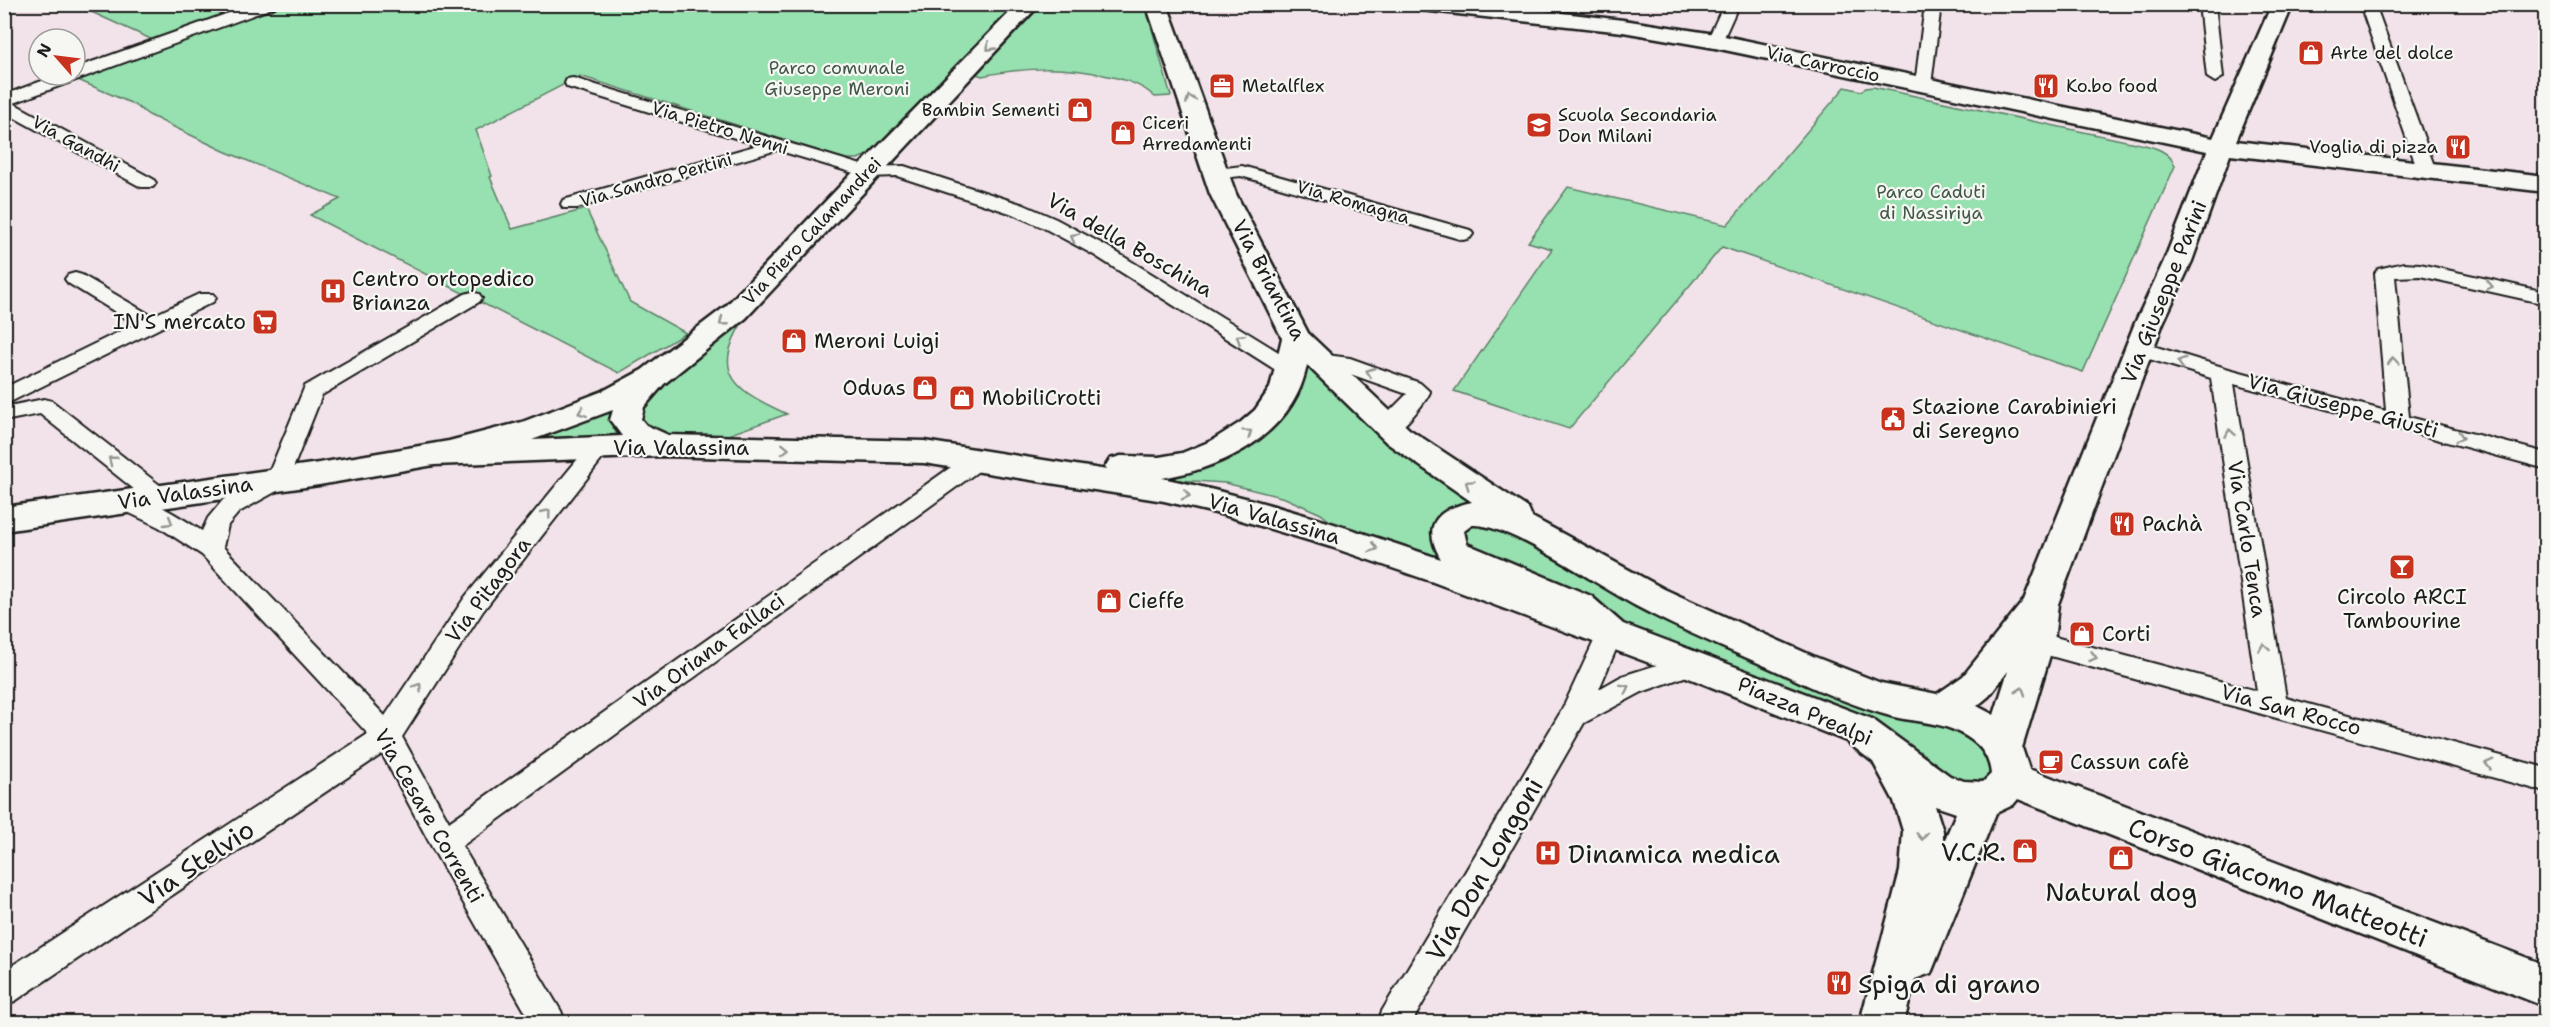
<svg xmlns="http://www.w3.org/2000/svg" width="2550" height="1027" viewBox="0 0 2550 1027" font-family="'Shantell Sans',sans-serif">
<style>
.green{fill:#97e0af;stroke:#5a7e66;stroke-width:1.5}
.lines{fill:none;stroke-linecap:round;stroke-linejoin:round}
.street-casing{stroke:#1c1c1c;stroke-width:4}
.secondary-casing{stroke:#1c1c1c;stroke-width:5}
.street{fill:#f6f6f2;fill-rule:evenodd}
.secondary{fill:#f6f6f2;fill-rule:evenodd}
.oneway{stroke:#949492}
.labels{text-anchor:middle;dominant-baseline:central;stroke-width:4.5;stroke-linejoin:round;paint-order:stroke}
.far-poi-label{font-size:18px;fill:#1c1c1c;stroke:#f6f6f2;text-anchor:start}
.far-street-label{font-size:18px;fill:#1c1c1c;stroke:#f6f6f2}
.far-park-label{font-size:18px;fill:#415748;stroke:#f6f6f2}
.street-label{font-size:21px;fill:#1c1c1c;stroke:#f6f6f2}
.poi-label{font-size:21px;fill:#1c1c1c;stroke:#f6f6f2;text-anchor:start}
.near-poi-label{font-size:26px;fill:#1c1c1c;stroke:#f6f6f2;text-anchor:start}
.near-street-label{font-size:26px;fill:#1c1c1c;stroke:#f6f6f2}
</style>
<rect width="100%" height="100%" fill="#f2e3ea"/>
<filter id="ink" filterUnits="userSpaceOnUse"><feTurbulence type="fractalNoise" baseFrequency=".0167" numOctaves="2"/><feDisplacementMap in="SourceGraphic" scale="12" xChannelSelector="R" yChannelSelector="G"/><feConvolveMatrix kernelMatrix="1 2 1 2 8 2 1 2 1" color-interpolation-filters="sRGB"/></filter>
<g filter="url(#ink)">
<!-- green -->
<path class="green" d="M76 5H1015L869 154 858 159H845L580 76 476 130 492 176 490 177 512 229 586 209 630 302 686 333 619 373 310 215 340 199 224 151 149 115 133 104 78 80 164 45Z
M1042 5H1145L1171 96 1155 97C1141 84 1126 80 1108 76 1065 66 1026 67 982 76L976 74Z
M1845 87 1861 91 1865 88 1873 87 2140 144C2154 147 2170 151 2175 166L2083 372 1722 247 1569 429 1454 391 1552 249 1528 242 1568 187 1727 225Z
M743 321C709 376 739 392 787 414L725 436 665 434 646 425 640 416V407L654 389Z
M1303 357C1351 416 1415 457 1476 501L1443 561 1342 531 1321 514 1285 498 1225 483 1162 479C1171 472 1186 475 1198 471 1241 456 1314 411 1303 357Z
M622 400C613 417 609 423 620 441L501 446Z
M1480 520 1966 726 1999 774 1977 790 1649 640 1599 606 1471 554 1458 529Z"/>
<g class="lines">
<!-- street casing -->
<g class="street-casing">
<path id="street" d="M254 4H277L275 7 13 103 153 179 156 183 153 187H141L4 112V95L58 75H75V68Z
M1724 4H1739L1721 44H1709L1707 41Z
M1925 4H1941L1931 85 1923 90 1915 85Z
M2199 4H2215L2223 77 2215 82 2207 77Z
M2345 4H2374L2376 7 2436 171 2433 175H2421L2418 171 2362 10 2347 7Z
M573 78 868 167 904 166 1024 205 1056 219 1108 247 1298 364 1301 369 1298 374 1290 376 1282 374 1094 255 1042 227 1010 213 897 176 867 177 777 150 577 208H563L561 204 563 200 758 145 567 87 565 83 567 79Z
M1242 166 1470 230 1473 234 1470 238 1463 240 1241 176 1215 179 1209 178 1206 174 1209 170Z
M2404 263 2420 264 2546 292V304L2420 276 2395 277 2409 417 2546 453V469L2234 384 2286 698 2546 768V792L2036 652 2027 649 2023 642 2027 635 2036 632 2257 691 2211 378 2133 354 2129 349 2133 344 2140 342 2229 369 2386 411 2375 273 2378 269Z
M75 273 82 275 152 316 199 294H213L216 298 213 302 4 405V388L135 324 68 283 65 279 68 275Z
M472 292 479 294 482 298 479 302 322 395 286 486 239 512 228 525 223 547 385 716 465 597 590 444 598 441 606 444 609 449 606 454 483 611 402 737 449 822 968 455 976 453 984 455 988 461 984 467 462 846 561 1011 565 1022H531L434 851 382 754 15 1001 4 1005V971L368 734 202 555 159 527 117 507 113 501 117 495C138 489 183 519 202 531L208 518 223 500 268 475 305 386 465 294Z
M1319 354 1350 358 1420 383 1430 392C1426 402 1404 428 1394 433 1389 435 1384 434 1379 432L1376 427 1379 422 1407 394 1339 370 1311 366 1308 361 1311 356Z
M44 399 52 401 166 490 170 496 166 502 158 504 150 502 40 414 4 421V407Z
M1610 623 1619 626 1623 633 1599 689 1622 676 1692 654 1701 657 1705 664 1701 671 1642 692 1584 723 1412 1022H1378L1382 1011 1562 710 1601 626Z"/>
</g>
<!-- secondary casing -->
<g class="secondary-casing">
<path id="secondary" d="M1018 4H1040L746 318 664 384 644 407 641 419 646 425 668 435 924 441 1107 470 1105 467 1110 459 1121 456 1159 457 1182 453 1211 441 1241 422 1255 410 1270 388 1282 338 1210 194 1146 4H1167L1236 194 1308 333 1409 429 1528 508 1532 517 1664 589 1815 657 1881 683 1937 694 1963 676 2024 600 2135 323 2164 261 2207 151 1715 48 1623 32 1421 10 1414 8 1411 4H1484L1623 20 1715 34 2213 138 2272 4H2293L2236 141 2546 176V192L2230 155 2192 261 2163 323 2058 604 2054 642 2022 748 2029 769 2546 965V1007L2018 799 2013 805 1996 813 1931 973 1915 979 1904 1022H1860L1900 871 1903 831 1894 801 1873 762 1846 741 1679 674 1433 582 1331 547 1224 515 1164 501 924 463 663 456 434 465 319 485 4 531V507L319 463 449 441 522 422 603 391 642 370 726 306 858 167ZM1307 365 1387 443 1472 502C1437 509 1421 525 1441 559 1349 528 1257 498 1162 478 1225 468 1294 433 1307 365ZM613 410 610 420 622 436 532 440ZM1472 525C1509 522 1601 588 1638 607 1685 632 1735 652 1783 674 1819 691 1856 707 1894 717 1916 722 1940 722 1960 733 1978 742 1989 754 1991 774L1983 782 1964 781 1950 776 1872 719 1623 624 1591 596 1467 544 1464 531ZM2008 671 1994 715 1977 706 1989 696ZM1935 806 1956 813 1943 844V831Z"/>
</g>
<!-- street -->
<use href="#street" class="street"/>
<!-- secondary -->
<use href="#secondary" class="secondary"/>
</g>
<!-- one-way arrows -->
<defs><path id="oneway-chevron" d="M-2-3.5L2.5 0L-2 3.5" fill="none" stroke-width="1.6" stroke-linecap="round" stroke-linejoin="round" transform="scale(1.5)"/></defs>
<g class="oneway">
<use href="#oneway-chevron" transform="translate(990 47) rotate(134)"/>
<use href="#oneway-chevron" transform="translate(1190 99) rotate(-110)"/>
<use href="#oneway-chevron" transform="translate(1074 237) rotate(-152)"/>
<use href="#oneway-chevron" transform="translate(2489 286) rotate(12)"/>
<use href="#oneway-chevron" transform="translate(723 322) rotate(141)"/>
<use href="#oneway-chevron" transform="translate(1240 338) rotate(-148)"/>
<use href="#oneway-chevron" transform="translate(2393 361) rotate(-95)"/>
<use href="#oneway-chevron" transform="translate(2181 362) rotate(-163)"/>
<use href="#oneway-chevron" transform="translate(1370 372) rotate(-160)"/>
<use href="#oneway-chevron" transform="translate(582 412) rotate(159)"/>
<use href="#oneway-chevron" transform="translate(1248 433) rotate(-35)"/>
<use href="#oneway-chevron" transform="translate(2230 433) rotate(-99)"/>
<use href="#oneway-chevron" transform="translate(2460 437) rotate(16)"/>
<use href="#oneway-chevron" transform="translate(785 449) rotate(2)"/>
<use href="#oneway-chevron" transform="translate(112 460) rotate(-142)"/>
<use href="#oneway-chevron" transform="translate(1469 484) rotate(-146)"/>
<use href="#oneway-chevron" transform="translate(1186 495) rotate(13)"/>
<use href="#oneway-chevron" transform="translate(547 513) rotate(-51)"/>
<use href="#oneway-chevron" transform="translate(169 522) rotate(31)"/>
<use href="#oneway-chevron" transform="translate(1374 548) rotate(19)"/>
<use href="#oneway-chevron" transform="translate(2264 647) rotate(-99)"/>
<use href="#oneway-chevron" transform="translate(2093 657) rotate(15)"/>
<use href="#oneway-chevron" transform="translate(418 687) rotate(-56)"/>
<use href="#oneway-chevron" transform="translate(1625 688) rotate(-27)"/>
<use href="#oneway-chevron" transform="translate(2021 691) rotate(-72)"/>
<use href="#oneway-chevron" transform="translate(2489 764) rotate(-165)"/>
<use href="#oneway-chevron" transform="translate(1922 836) rotate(88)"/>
</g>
</g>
<!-- icons -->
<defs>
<g id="shop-square" transform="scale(1.35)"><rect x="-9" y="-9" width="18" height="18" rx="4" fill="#c8321e" stroke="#f6f6f2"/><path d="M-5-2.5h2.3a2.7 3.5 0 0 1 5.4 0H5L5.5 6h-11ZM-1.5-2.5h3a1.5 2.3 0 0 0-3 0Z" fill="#fff"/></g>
<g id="office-square" transform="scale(1.35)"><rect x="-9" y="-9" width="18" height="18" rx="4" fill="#c8321e" stroke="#f6f6f2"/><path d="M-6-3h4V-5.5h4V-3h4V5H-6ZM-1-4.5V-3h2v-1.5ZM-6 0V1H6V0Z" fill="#fff"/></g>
<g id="restaurant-square" transform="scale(1.35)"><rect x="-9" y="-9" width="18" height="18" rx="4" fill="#c8321e" stroke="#f6f6f2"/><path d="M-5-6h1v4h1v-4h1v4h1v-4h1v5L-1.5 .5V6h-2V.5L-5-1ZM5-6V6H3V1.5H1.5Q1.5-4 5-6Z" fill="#fff"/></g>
<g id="school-square" transform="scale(1.35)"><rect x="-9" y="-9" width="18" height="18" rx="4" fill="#c8321e" stroke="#f6f6f2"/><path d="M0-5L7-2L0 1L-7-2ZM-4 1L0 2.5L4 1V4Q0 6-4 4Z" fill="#fff"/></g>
<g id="hospital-square" transform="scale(1.35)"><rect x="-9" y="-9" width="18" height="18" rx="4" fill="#c8321e" stroke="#f6f6f2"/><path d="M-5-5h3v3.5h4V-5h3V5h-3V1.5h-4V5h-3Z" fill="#fff"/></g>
<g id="supermarket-square" transform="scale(1.35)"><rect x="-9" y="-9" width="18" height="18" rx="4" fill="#c8321e" stroke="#f6f6f2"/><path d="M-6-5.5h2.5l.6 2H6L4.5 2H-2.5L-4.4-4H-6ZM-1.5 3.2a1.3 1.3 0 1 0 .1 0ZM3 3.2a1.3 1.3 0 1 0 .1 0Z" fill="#fff"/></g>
<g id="civic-square" transform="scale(1.35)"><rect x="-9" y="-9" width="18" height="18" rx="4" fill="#c8321e" stroke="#f6f6f2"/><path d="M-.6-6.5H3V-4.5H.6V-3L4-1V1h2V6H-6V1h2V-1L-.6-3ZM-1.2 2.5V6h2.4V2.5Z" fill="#fff"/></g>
<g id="bar-square" transform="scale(1.35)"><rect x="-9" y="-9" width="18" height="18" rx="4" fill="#c8321e" stroke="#f6f6f2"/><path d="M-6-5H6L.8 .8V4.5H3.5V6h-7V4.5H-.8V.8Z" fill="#fff"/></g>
<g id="cafe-square" transform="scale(1.35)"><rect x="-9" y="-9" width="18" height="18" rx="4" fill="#c8321e" stroke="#f6f6f2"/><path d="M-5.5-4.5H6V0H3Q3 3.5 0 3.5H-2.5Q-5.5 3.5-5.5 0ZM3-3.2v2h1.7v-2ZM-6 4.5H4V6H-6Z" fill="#fff"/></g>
</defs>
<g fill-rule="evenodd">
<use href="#shop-square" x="2311" y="53"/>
<use href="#office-square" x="1222" y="86"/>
<use href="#restaurant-square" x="2046" y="86"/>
<use href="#shop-square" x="1080" y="110"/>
<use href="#school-square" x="1539" y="125"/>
<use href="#shop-square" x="1123" y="133"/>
<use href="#restaurant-square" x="2458" y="147"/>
<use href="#hospital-square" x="333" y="291"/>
<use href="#supermarket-square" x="265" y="322"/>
<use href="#shop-square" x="794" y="341"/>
<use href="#shop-square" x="925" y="388"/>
<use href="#shop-square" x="962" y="398"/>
<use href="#civic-square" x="1893" y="419"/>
<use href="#restaurant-square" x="2122" y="524"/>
<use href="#bar-square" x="2402" y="567"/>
<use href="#shop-square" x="1109" y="601"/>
<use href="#shop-square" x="2082" y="634"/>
<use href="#cafe-square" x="2051" y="762"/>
<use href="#shop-square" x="2025" y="851"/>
<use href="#hospital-square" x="1548" y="853"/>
<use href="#shop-square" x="2121" y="858"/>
<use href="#restaurant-square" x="1839" y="983"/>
</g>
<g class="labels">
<!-- far-poi labels -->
<g class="far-poi-label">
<text x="2330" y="53">Arte del dolce</text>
<text x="1242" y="86">Metalflex</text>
<text x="2066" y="86">Ko.bo food</text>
<text x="1060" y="110" text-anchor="end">Bambin Sementi</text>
<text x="1558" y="115">Scuola Secondaria<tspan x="1558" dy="21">Don Milani</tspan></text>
<text x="1142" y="123">Ciceri<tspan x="1142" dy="21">Arredamenti</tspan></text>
<text x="2438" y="147" text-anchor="end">Voglia di pizza</text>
</g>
<!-- far-street labels -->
<g class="far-street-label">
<text transform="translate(1823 64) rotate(12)">Via Carroccio</text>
<text transform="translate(720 128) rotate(17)">Via Pietro Nenni</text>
<text transform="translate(76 144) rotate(29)">Via Gandhi</text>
<text transform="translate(656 180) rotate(-16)">Via Sandro Pertini</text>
<text transform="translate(1353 202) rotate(16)">Via Romagna</text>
<text transform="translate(812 231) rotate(-47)">Via Piero Calamandrei</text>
</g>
<!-- far-park labels -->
<g class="far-park-label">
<text x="837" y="68">Parco comunale<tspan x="837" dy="21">Giuseppe Meroni</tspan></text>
<text x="1931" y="192">Parco Caduti<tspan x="1931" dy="21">di Nassiriya</tspan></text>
</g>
<!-- street labels -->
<g class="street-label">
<text transform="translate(1130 245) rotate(30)">Via della Boschina</text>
<text transform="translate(1269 280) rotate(62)">Via Briantina</text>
<text transform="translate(2164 292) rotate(-68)">Via Giuseppe Parini</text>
<text transform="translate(2343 406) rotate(15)">Via Giuseppe Giusti</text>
<text x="681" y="448">Via Valassina</text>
<text transform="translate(185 493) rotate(-8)">Via Valassina</text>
<text transform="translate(1274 519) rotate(16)">Via Valassina</text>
<text transform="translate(2247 539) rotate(81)">Via Carlo Tenca</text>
<text transform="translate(488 590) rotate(-53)">Via Pitagora</text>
<text transform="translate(709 651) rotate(-36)">Via Oriana Fallaci</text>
<text transform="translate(2291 710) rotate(15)">Via San Rocco</text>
<text transform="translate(1805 711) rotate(23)">Piazza Prealpi</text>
<text transform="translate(429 816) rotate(60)">Via Cesare Correnti</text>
</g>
<!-- poi labels -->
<g class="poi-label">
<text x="352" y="279">Centro ortopedico<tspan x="352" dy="24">Brianza</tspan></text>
<text x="246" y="322" text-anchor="end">IN'S mercato</text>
<text x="814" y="341">Meroni Luigi</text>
<text x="906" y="388" text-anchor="end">Oduas</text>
<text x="982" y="398">MobiliCrotti</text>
<text x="1912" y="407">Stazione Carabinieri<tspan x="1912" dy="24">di Seregno</tspan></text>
<text x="2142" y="524">Pachà</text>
<text x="2402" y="597" text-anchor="middle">Circolo ARCI<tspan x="2402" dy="24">Tambourine</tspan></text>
<text x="1128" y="601">Cieffe</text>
<text x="2102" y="634">Corti</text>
<text x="2070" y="762">Cassun cafè</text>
</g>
<!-- near-poi labels -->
<g class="near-poi-label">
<text x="2006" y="851" text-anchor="end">V.C.R.</text>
<text x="1568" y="853">Dinamica medica</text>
<text x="2121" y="891" text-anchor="middle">Natural dog</text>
<text x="1858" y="983">Spiga di grano</text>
</g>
<!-- near-street labels -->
<g class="near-street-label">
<text transform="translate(196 863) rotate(-34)">Via Stelvio</text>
<text transform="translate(1484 869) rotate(-60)">Via Don Longoni</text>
<text transform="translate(2278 882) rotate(21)">Corso Giacomo Matteotti</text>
</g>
</g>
<!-- margin -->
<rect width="2550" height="1027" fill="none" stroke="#f6f6f2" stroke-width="24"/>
<rect x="12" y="12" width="2526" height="1003" fill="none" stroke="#1c1c1c" stroke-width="2" filter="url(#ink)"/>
<!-- north arrow -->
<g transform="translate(57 57) rotate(298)"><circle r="28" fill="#f6f6f2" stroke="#9f9f9c" stroke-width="1.5"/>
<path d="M0-4.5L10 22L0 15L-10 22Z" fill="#c8321e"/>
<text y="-9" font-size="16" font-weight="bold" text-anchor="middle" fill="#1c1c1c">N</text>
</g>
</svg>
